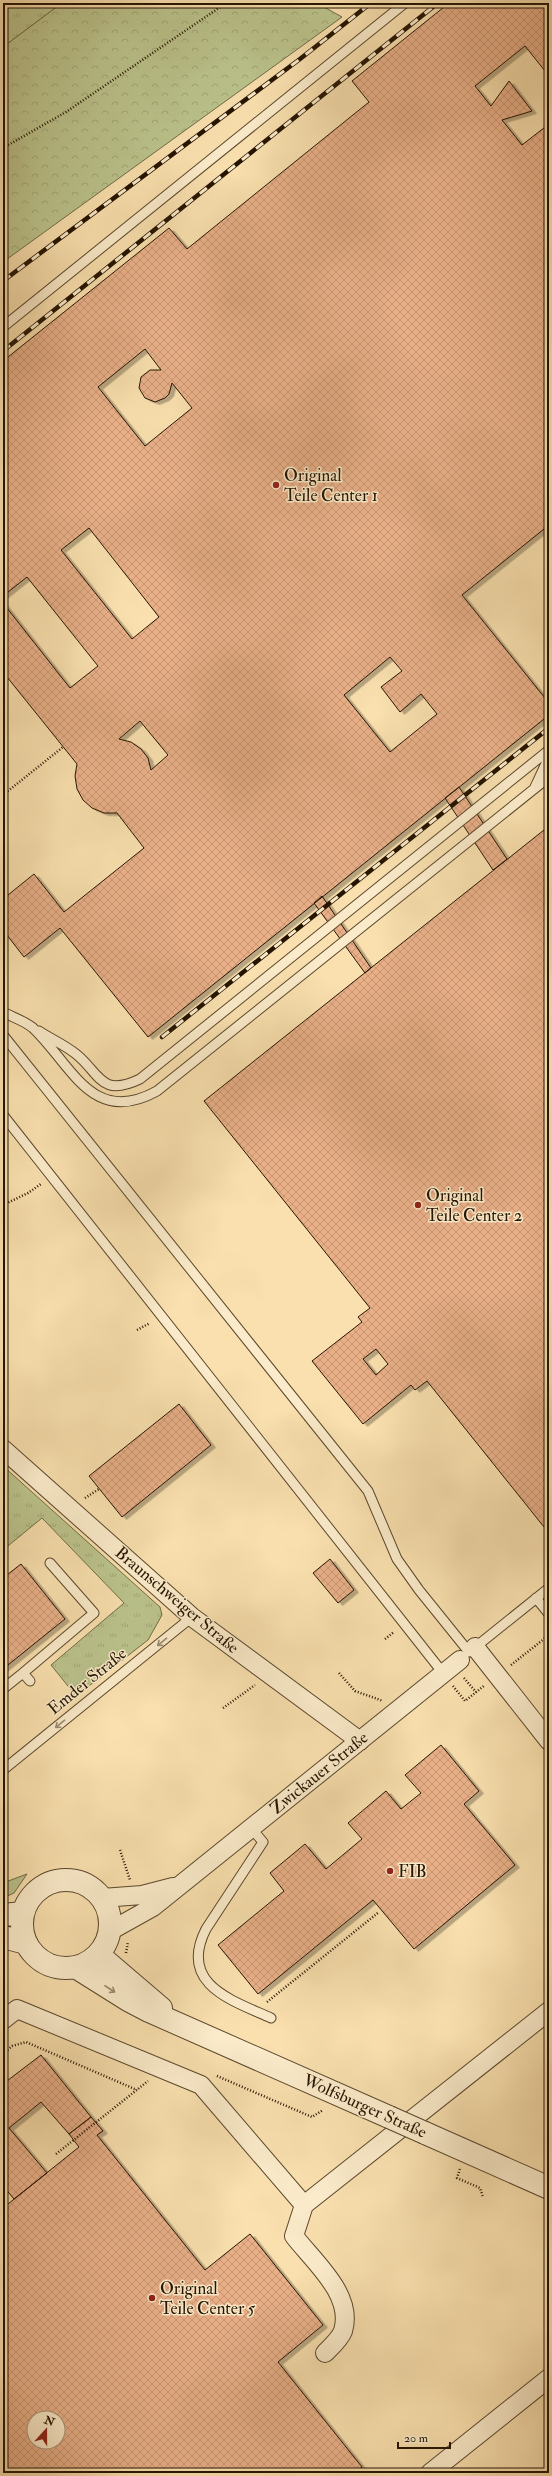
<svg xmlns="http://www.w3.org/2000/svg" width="552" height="2476" viewBox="0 0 552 2476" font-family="'IM FELL Double Pica',serif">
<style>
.grass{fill:url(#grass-tufts);stroke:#706c47}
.forest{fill:url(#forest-crowns);stroke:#706c47}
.building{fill:url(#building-cross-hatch);stroke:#251402;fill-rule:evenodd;filter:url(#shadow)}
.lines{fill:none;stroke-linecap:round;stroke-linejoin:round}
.service-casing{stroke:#5a472d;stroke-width:11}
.minor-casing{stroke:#5a472d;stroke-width:20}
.tertiary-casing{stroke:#5a472d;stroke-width:24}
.path{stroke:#251402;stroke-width:2.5;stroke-dasharray:1 2;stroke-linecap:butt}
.service{stroke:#fbebca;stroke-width:9}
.minor{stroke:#fbebca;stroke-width:18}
.tertiary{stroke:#fbebca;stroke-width:22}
.rail-casing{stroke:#251402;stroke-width:4.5}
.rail{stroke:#fbebca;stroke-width:3;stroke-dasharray:9;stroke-linecap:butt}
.tertiary-bridge-casing{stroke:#5a472d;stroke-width:24;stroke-linecap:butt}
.tertiary-bridge{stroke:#fbebca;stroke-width:22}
.oneway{stroke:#9b8a70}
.poi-dot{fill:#8f2418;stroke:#fbebca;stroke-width:1.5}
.labels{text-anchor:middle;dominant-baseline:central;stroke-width:3;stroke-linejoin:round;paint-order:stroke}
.poi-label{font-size:17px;fill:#251402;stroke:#fbebca;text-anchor:start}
.street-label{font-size:17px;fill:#251402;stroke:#fbebca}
</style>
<defs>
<pattern id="grass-tufts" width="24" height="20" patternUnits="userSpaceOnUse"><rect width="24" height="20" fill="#bbc38c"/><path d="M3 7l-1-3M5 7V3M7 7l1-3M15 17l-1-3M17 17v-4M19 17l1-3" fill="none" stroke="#a1a777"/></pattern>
<pattern id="forest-crowns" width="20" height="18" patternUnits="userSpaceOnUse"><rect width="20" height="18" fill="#bbc38c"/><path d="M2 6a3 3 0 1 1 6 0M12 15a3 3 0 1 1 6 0" fill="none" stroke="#a1a777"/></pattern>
<pattern id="building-cross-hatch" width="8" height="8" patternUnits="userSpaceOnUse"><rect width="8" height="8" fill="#e9b088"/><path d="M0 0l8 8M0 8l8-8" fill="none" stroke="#c89674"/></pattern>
<filter id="shadow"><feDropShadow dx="4.5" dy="2.5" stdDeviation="0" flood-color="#0004"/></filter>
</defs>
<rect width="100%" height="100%" fill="#f9e0ae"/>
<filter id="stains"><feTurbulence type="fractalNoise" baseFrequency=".005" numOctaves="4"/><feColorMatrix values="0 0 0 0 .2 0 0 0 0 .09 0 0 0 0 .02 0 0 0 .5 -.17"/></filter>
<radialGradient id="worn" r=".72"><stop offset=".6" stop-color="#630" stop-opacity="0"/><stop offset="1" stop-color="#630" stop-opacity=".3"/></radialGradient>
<!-- grass -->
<path class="grass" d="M3 3H62L3 47Z
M3 1466 160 1607 162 1615 148 1640 76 1696 51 1665 124 1603 42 1518 3 1550Z
M27 1874 14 1893 3 1898V1883Z"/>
<!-- forest -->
<path class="forest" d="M62 3H325L322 6 342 17 3 262V47Z"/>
<!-- building -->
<path class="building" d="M449 3H549V76L525 46 475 86 491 106 509 81 532 111 502 120 522 145 549 124V525L462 595 549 703V715L148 1037 60 928 24 957 3 930V899L34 874 64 912 144 848 117 813H104L92 808 83 800 77 789 75 776 77 764 3 672V603L70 688 98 666 27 577 3 596V361L169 228 187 249 369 102 352 81ZM145 349 161 370H150L141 377 139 388 145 398 155 402 165 398 169 394 172 383 192 408 145 446 98 387ZM89 528 159 617 132 639 61 550ZM390 657 402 671 381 687 400 712 421 694 437 714 390 752 344 695ZM140 721 168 755 151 770 148 758 141 749 131 742 119 739Z
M459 787 507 859 493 870 445 798Z
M549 826V1524L544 1527 427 1381 415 1390 411 1385 363 1424 312 1361 362 1322 358 1317 370 1308 204 1101ZM376 1349 388 1364 376 1375 363 1359Z
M322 896 371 968 365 973 314 903Z
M179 1404 211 1445 122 1517 89 1476Z
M330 1559 354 1590 338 1603 313 1573Z
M21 1564 65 1619 3 1669V1578Z
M441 1745 479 1791 464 1804 515 1865 414 1949 373 1900 258 1994 218 1945 284 1891 270 1873 305 1844 326 1869 362 1839 348 1823 386 1791 401 1809 421 1793 405 1775Z
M41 2055 91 2117 69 2134 41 2102 9 2128 47 2173 14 2199 3 2186V2084Z
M91 2117 103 2131 97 2135 205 2270 250 2234 323 2325 278 2362 362 2467 354 2473H3V2208L79 2147 69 2134ZM34 2418H58V2442H34Z"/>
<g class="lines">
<!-- service casing -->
<g class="service-casing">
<path id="service" d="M3 327 405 3
M535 787 549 757
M3 1012C12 1017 25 1021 33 1028 72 1065 92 1127 157 1091L549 777
M39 1031C51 1039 65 1045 76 1054 100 1073 100 1098 140 1079L549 750
M3 1035 368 1491 397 1559 419 1590 469 1652
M3 1115 443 1673
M536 1598 549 1614
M473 1649 549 1588
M30 1681 23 1673 94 1613 50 1563
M3 1689 23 1673
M3 1770 192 1617
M251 1828 263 1842 206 1929C178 1984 231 2000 271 2018"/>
</g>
<!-- minor casing -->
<g class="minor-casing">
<path id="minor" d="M3 1449 192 1617 360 1741
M475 1647 549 1741
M102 1898 142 1895 173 1887
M110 1931 153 1907 460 1660
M3 2020 17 2009 201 2085 304 2205
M325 2353C331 2347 340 2339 343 2331 354 2295 314 2262 294 2236L304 2205 549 2011
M430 2473 549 2378"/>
</g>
<!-- tertiary casing -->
<g class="tertiary-casing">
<path id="tertiary" d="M22 1924a44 44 0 1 1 88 0a44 44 0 1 1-88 0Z
M3 1915 23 1913
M3 1937 26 1943
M99 1955 161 2008
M77 1968 128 2000 149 2011 389 2117
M425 2133 549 2188"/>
</g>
<!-- path -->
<path class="path" d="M3 8 9 3
M3 51 6 58 3 62
M3 148 66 112 226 3
M3 795 63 747
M3 1205 28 1193 41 1184
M137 1330 150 1323
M85 1498 99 1489
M385 1639 394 1632
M511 1665 549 1635
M339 1673 355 1691 383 1701
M464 1678 476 1692
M453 1686 465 1701 485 1685
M223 1708 255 1685
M120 1850 130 1880
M126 1953 128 1942
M267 2002 379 1912
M3 2054 12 2046 26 2042 137 2090
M217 2076 312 2117 323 2110
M56 2154 148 2081
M460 2169 457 2178 480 2188 483 2197"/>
<!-- service -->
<use href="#service" class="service"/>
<!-- minor -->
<use href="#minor" class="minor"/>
<!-- tertiary -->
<use href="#tertiary" class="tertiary"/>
<!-- rail casing -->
<g class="rail-casing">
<path id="rail" d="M3 281 300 59 371 3
M3 351 438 3
M162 1037 549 728"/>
</g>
<!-- rail -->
<use href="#rail" class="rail"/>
<!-- tertiary-bridge casing -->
<g class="tertiary-bridge-casing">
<path id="tertiary-bridge" d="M389 2117 425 2133"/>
</g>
<!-- tertiary-bridge -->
<use href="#tertiary-bridge" class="tertiary-bridge"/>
</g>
<!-- one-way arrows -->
<defs><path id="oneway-shaft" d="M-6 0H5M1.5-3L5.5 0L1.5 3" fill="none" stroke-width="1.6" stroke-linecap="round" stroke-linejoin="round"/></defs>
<g class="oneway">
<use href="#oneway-shaft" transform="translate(162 1642) rotate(141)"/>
<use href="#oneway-shaft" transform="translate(60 1724) rotate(141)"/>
<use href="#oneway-shaft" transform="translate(110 1989) rotate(33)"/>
</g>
<!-- markers -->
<g class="poi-dot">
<circle cx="276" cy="485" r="4"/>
<circle cx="418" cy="1205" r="4"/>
<circle cx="390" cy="1871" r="4"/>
<circle cx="152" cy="2298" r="4"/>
</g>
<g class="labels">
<!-- poi labels -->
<g class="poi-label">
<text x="284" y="475">Original<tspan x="284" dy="20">Teile Center 1</tspan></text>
<text x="426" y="1195">Original<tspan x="426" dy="20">Teile Center 2</tspan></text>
<text x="398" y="1871">FIB</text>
<text x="160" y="2288">Original<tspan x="160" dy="20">Teile Center 5</tspan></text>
</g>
<!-- street labels -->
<g class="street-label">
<text transform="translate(177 1600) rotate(40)">Braunschweiger Straße</text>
<text transform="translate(87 1681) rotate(-39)">Emder Straße</text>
<text transform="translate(319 1773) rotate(-39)">Zwickauer Straße</text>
<text transform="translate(365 2106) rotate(24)">Wolfsburger Straße</text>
</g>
</g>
<!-- margin -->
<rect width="552" height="2476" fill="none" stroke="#f9e0ae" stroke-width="16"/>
<rect x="4" y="4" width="544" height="2468" fill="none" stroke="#251402" stroke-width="2"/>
<rect x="8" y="8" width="536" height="2460" fill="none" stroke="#251402"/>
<!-- north arrow -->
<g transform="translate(46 2430) rotate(21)"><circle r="19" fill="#fbebca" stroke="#a5957a"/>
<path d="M0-3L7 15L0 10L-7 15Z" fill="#8f2418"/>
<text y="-6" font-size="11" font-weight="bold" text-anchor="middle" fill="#251402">N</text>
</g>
<!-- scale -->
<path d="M398 2442v6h52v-6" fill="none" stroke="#251402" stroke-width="2"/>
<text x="404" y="2442" font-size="12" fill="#251402" stroke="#fbebca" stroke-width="3" paint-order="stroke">20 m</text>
<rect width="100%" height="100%" filter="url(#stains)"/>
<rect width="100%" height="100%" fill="url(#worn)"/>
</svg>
